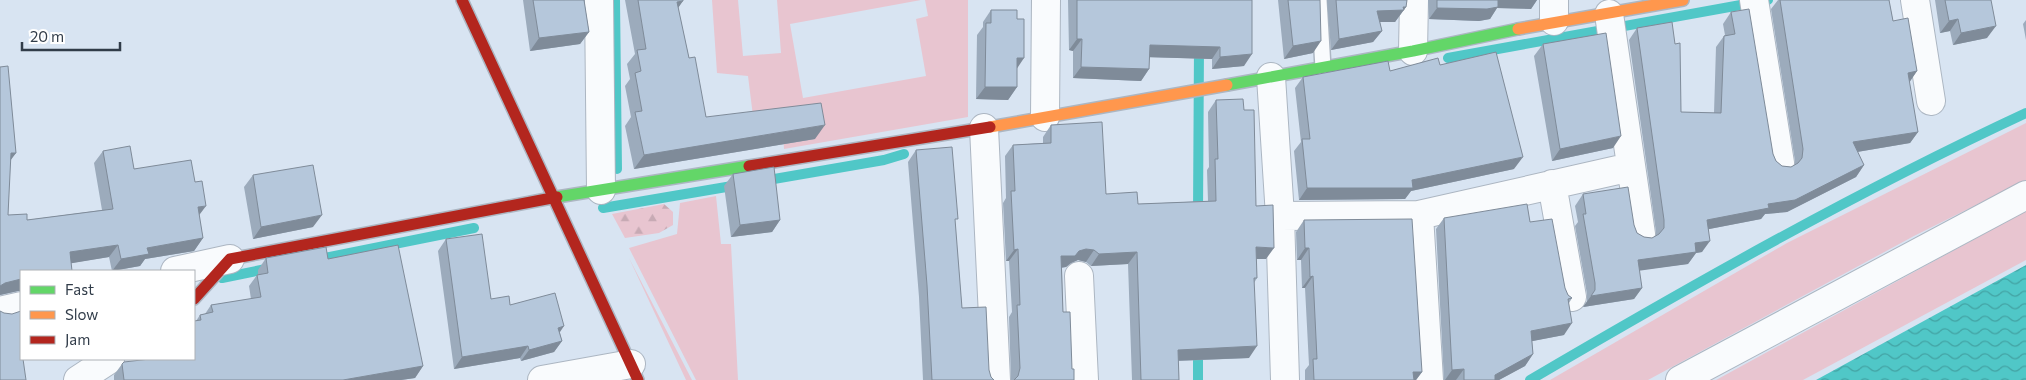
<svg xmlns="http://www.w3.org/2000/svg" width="2026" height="380" viewBox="0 0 2026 380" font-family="Commissioner,sans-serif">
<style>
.green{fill:#e8c5d0}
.forest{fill:url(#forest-firs)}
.water{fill:url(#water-waves)}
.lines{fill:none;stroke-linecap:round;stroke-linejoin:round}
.stream{stroke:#50c7c7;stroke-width:10}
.lane-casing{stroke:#acb6c2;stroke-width:18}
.street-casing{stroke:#acb6c2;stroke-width:30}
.fast-casing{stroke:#acb6c2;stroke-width:14}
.slow-casing{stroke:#acb6c2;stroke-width:14}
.jam-casing{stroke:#acb6c2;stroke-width:14}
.lane{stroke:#f9fbfd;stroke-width:15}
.street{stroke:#f9fbfd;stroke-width:28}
.fast{stroke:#63d668;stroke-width:11}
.slow{stroke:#ff974d;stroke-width:11}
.jam{stroke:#b3261e;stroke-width:11}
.wall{fill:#9cabbc}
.shaded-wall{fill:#7f8b99}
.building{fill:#b5c7db;stroke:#7f8b99}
</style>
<defs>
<pattern id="forest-firs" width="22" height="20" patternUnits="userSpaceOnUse" patternTransform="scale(1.25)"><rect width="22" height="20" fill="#e8c5d0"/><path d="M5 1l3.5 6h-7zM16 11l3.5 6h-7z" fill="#c7aab4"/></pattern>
<pattern id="water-waves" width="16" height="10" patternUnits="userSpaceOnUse" patternTransform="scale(1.25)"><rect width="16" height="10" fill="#50c7c7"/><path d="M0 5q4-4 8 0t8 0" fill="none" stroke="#43a3a4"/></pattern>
</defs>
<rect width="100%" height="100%" fill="#d8e4f2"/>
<!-- green -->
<path class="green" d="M712 0H738L743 56 781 53 777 0H921L790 24 803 98 926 76 916 19 928 16 925 0H968V117L784 149 782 114 753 116 748 76 717 73Z
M2026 123V180L1914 236 1648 380H1550L1787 243Z
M716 196 721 244H731L738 380H696L629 248 677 234 680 203Z
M2026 211V260L1803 380H1716Z
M629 258 692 380H686Z"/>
<!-- forest -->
<path class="forest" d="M664 204 673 212V225L659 233 625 238 612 214Z"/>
<!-- water -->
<path class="water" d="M2026 265V380H1816Z"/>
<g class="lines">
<!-- stream -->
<path class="stream" d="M615 0 617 169
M1448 58 1768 0
M762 181 884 160 904 154
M603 208 738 185
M1198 214 1199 46
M315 260 474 228
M222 278 271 268
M1198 380V348
M1530 380C1692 285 1856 192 2026 113"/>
<!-- lane casing -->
<g class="lane-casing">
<path id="lane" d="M1319 0 1323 68"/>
</g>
<!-- street casing -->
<g class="street-casing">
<path id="street" d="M599 0 601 190
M1754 0 1780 163
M1915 0 1931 101
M1609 14 1641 234
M1554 21V0
M1413 51 1414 0
M1271 77 1280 216 1285 380
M1045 117 1046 0
M984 128 996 380
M1552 184 1572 297
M1419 215 1429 380
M1280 216 1419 215 1631 167
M175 271 230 259
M1079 276 1084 380
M0 311 21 306
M78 380 110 359
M542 380 631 364
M1680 380 2026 195"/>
</g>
<!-- fast casing -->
<g class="fast-casing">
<path id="fast" d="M1227 85 1413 51 1518 29
M557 197 749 166"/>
</g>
<!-- slow casing -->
<g class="slow-casing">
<path id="slow" d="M1518 29 1683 0
M990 127 1227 85"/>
</g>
<!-- jam casing -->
<g class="jam-casing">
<path id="jam" d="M462 0 638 380
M749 166 990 127
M194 299 230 259 557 197"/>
</g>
<!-- lane -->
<use href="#lane" class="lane"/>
<!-- street -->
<use href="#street" class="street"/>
<!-- fast -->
<use href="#fast" class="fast"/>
<!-- slow -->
<use href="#slow" class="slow"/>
<!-- jam -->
<use href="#jam" class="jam"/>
</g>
<!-- wall -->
<path class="wall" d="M523 0H584L589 32 580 44 530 51Z
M625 0H683L678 8 689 58 706 117 815 139 634 169 625 126 631 117 625 86 630 79 627 64 635 54Z
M1068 0H1252L1244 66 1212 69V59L1149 57V69L1141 81 1073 78V51L1069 50Z
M1278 0H1320L1313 53 1284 59Z
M1327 0H1407L1406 7 1395 22H1380L1382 31 1373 42 1331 50Z
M1428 0H1537L1531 9 1497 8 1490 19 1479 21 1429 19Z
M1778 0H1889L1893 21 1917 71 1909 82 1918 132 1910 143 1857 152 1864 165 1856 177 1787 212 1765 214 1761 219 1709 229 1702 252 1696 253 1688 264 1639 270 1642 288 1634 299 1583 307 1587 302V294L1575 226 1578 222 1575 206 1583 194 1634 225 1637 233 1644 237 1652 238 1656 236V232L1629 40 1637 28 1681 112 1714 113 1716 47 1724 36 1725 35 1723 24 1731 12 1773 154 1776 161 1782 166 1791 167 1795 165V161L1771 9Z
M1935 0H1991L1987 38 1953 45 1950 31 1940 33Z
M991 10 1017 69V87L1008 100 976 99 977 35 983 27V22Z
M2026 20V40L2023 24Z
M1543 44 1613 148 1552 161 1534 56Z
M1440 65 1514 169 1411 191 1405 199 1299 200 1294 151 1301 142 1295 88 1303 77 1390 71Z
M0 67 16 153 10 160 8 215 27 220 102 210 94 163 103 151 134 169 199 215 203 238 194 251 145 259 140 266 112 271 109 257 21 271V291H18L0 295Z
M1216 100 1244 110 1256 206 1266 259H1256L1257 278 1254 283 1249 358 1178 361 1179 380H1132L1128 264 1091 266 1086 262 1078 260 1071 263 1066 267 1062 268 1063 312 1072 369 1074 380H1011L1009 317 1012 312 1009 261H1006L1003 203 1006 198 1005 156 1013 145 1043 143V137L1051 125 1106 194 1138 204 1208 201 1207 170 1209 167 1208 112Z
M916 150 955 223 962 308 991 377 994 380H923L919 297 908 162Z
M733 174 780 220 772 232 731 237 724 186Z
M253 175 313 227 253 239 244 187Z
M1444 218 1530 222 1568 295 1572 298 1569 303 1564 335 1532 341 1533 354 1525 366 1499 380H1444L1436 229Z
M1304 220 1422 372 1416 380H1305V370L1309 365 1305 288H1302L1301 260H1297L1296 232Z
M446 239 491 299 510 305 560 333 562 341 554 352 521 361 520 358 454 369 438 251Z
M266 258 328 259 423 366 415 378 401 380H114V375L122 364 194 359V321H196L200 315 205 314 211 305 251 299 249 286 257 275 258 274V270Z"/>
<!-- shaded-wall -->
<path class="shaded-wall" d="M1496 0H1537L1531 9 1497 8 1490 19 1479 21 1429 19 1437 8Z
M683 1 673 15 677 2Z
M1403 7H1406L1395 22H1369L1377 11Z
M1958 19 1950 31 1940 33 1949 21Z
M1996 26 1987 38 1953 45 1961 33Z
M1382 31 1373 42 1331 50 1339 39Z
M589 32 580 44 530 51 539 38Z
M1077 39H1082L1073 51 1069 50Z
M1321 41 1313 53 1284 59 1293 46Z
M1150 45 1220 47 1212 59 1142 57Z
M1252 54 1244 66 1212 69 1220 57Z
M1017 58H1024L1016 70Z
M1081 67 1149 69 1141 81 1073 78Z
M1917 71 1909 83 1908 73Z
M985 87H1017L1008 100 976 99Z
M825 125 815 139 634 169 644 155Z
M1918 132 1910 143 1845 154 1853 142Z
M1621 136 1613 148 1552 161 1560 149Z
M11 153H16L7 165Z
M1523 157 1514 169 1411 191 1405 199 1299 200 1307 188 1412 180Z
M1864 165 1856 177 1787 212 1765 214 1761 219 1699 231 1707 220 1768 204Z
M206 206 197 218 198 207Z
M322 215 313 227 253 239 261 227Z
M780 220 772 232 731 237 740 225Z
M203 238 194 251 145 259 140 266 112 271 121 259 147 248Z
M1710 241 1702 252 1696 253 1688 264 1630 272 1638 260 1695 243Z
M118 245 109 257 61 265 70 252Z
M1256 247 1274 248 1266 259H1248Z
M1305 248H1309L1301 260H1297Z
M1018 249 1009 261H1006L1014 250Z
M1086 249 1094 250 1086 262 1078 260 1071 263 1066 267 1053 268 1061 256Z
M1137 252 1128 264 1091 266 1099 254Z
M1313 276 1305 288H1302L1310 277Z
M21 279V291H18L0 295V286L5 283Z
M1642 288 1634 299 1583 307 1591 296Z
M1572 323 1564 335 1523 343 1531 331Z
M564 326 556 338 558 328Z
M562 341 554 352 521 361 529 350Z
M528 346 520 358 454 369 462 357Z
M1257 346 1249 358 1169 361 1178 350Z
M1533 354 1525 366 1499 380H1492L1495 375Z
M423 366 415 378 401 380H343Z
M1464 369 1456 380H1445L1452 370Z
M1413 372H1422L1416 380H1408Z"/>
<!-- building -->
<path class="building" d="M533 0H584L589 32 539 38Z
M638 0H683V1L677 2 689 58 695 57 706 117 821 103 825 125 644 155 635 112 642 111 635 73 641 71 637 50 646 49Z
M1077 0H1252V54L1220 57V47L1150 45 1149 69 1081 67 1082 39H1077Z
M1288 0H1320L1321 41 1293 46Z
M1336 0H1407L1406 7H1403L1404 10 1377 11 1382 31 1339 39Z
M1437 0H1498V7L1487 9 1437 8Z
M1780 0H1889L1893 21 1908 18 1917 71 1908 73 1918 132 1853 142 1864 165 1795 200 1768 204 1769 208 1707 220 1710 241 1695 243 1696 252 1638 260 1642 288 1591 296 1595 290V283L1583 214H1586L1583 194 1628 187 1634 225 1637 233 1644 237 1652 238 1659 234 1664 228V220L1637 28 1672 22 1675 44 1680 43 1681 112 1721 113 1724 36 1735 34 1731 12 1749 9 1773 154 1776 161 1782 166 1791 167 1798 163 1802 158 1803 149Z
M1945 0H1991L1996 26 1961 33 1958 19 1949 21Z
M991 10H1017V19H1024V58H1017V87H985L986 23H991Z
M1606 33 1621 136 1560 149 1543 44Z
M1496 52 1523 157 1412 180 1413 188H1307L1302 139H1310L1303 77 1388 61 1390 71 1438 58 1440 65Z
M8 66 16 153H11L8 215 27 214V220L113 209 103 151 130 146 134 169 191 160 195 182 202 181 206 206 198 207 203 238 147 248 149 254 121 259 118 245 70 252 72 271H21V279L5 283 0 286V67Z
M1243 99 1244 110H1254L1256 206 1273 205 1274 248 1256 247 1257 278H1254L1257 346 1178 350 1179 380H1141L1137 252 1099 254 1094 250 1086 249 1079 251 1075 256H1061L1063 312H1070L1072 369H1074V380H1014L1018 376 1020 368 1017 305H1020L1018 249 1014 250 1011 191H1015L1013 145 1051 143V125L1102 122 1106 194 1137 192 1138 204 1216 201 1215 159H1218L1216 100Z
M952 147 958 219H955L962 308 986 307 989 370 991 377 994 380H932L927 285 916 150Z
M313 165 322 215 261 227 253 175Z
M774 167 780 220 740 225 733 174Z
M1527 204 1530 222 1552 219 1565 288 1568 295 1572 298 1568 299 1572 323 1531 331 1533 354 1495 375V380H1464V369L1452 370 1444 218Z
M1412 219 1422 372H1413L1414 380H1314L1313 359H1317L1313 276 1310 277 1309 248H1305L1304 220Z
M482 234 491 299 509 296 510 305 555 293 564 326 558 328 562 341 529 350 528 346 462 357 446 239Z
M398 245 423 366 343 380H124L122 364 124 362 150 359H194V321L201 320 200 315 213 312 211 305 261 297 257 275 268 273 266 258 326 247 328 259Z
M0 311 4 313 12 314 21 311V359H23L26 380H0Z"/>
<!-- legend -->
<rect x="20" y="270" width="175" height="90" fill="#ffffff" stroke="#adb1b6"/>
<rect x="30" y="286" width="25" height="8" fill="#63d668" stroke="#adb1b6"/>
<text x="65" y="295" font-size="15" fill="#313c49">Fast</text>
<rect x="30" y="311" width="25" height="8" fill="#ff974d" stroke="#adb1b6"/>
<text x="65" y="320" font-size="15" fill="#313c49">Slow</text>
<rect x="30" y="336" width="25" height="8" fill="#b3261e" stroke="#adb1b6"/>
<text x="65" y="345" font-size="15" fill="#313c49">Jam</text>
<!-- scale -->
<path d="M22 42v8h98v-8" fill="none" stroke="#313c49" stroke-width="2.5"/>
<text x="30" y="42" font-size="15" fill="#313c49" stroke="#ffffff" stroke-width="4" paint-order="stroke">20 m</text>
</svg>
